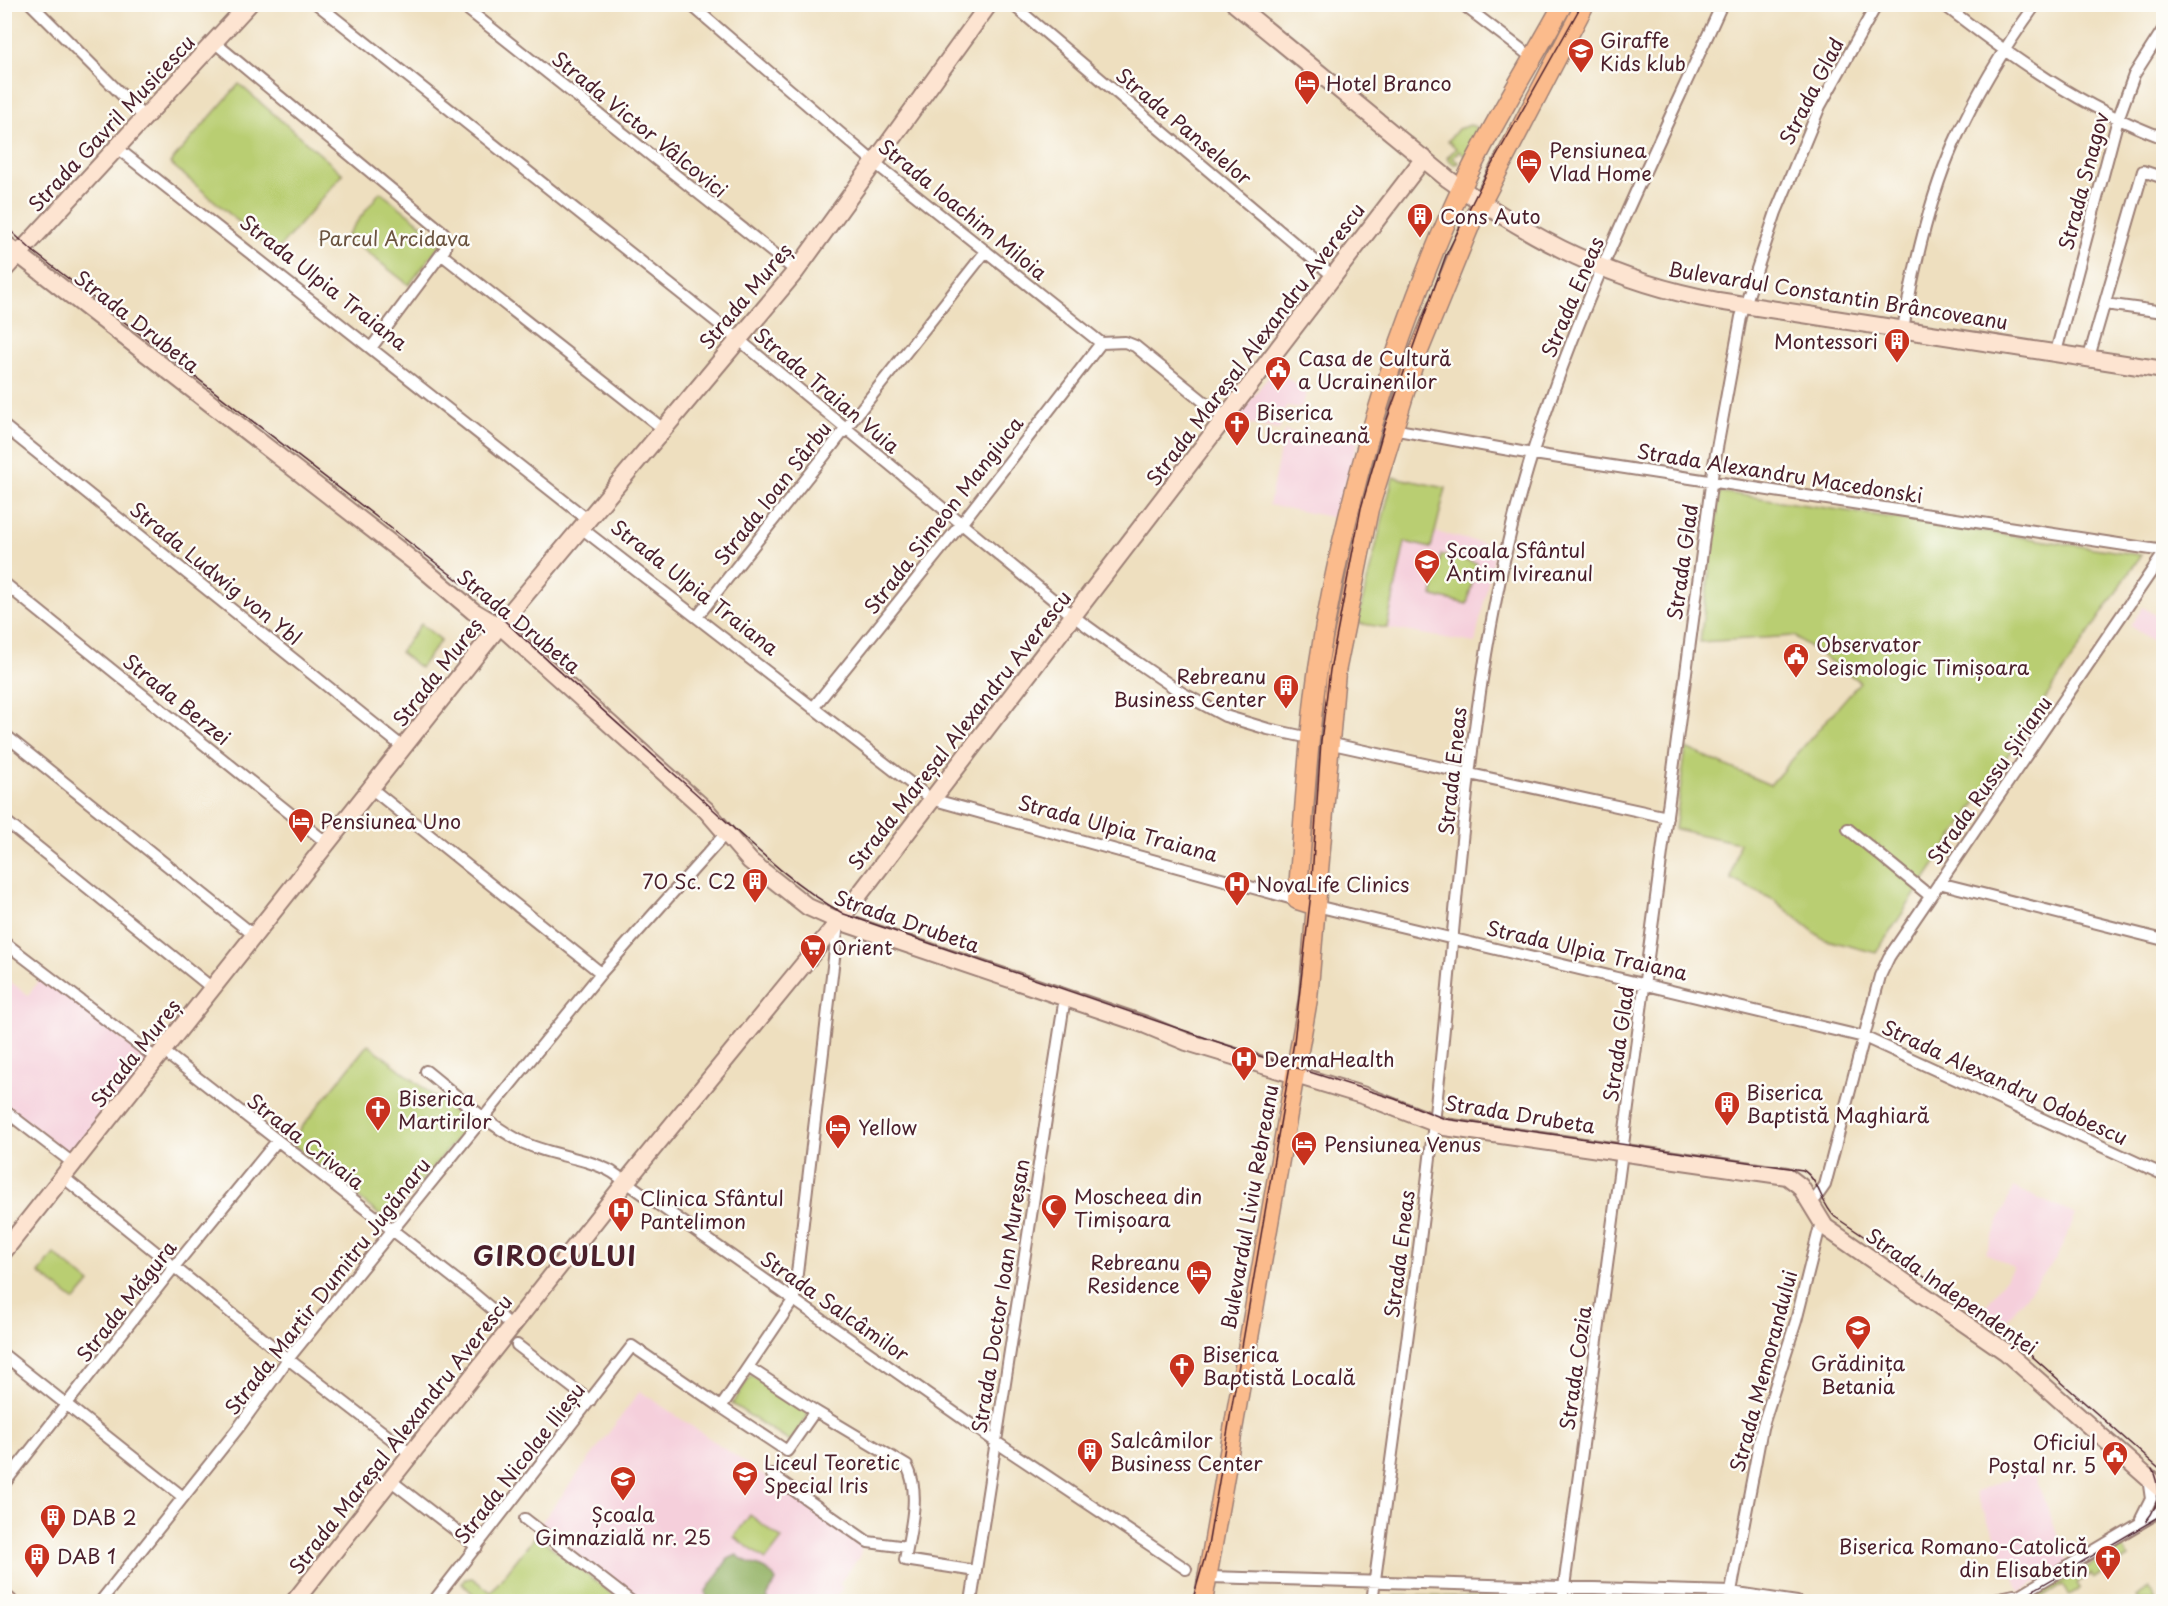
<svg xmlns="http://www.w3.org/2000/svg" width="2168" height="1606" viewBox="0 0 2168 1606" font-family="'Playpen Sans',sans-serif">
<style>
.built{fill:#f5cfdb}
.green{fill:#b9ce72;stroke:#82764e;stroke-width:1.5}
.forest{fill:#92b164;stroke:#6e6848;stroke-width:1.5}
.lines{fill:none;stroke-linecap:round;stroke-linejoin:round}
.street-casing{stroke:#9c7f75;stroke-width:14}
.secondary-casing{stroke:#9c7f75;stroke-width:20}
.primary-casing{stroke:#9c7f75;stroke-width:21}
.street{stroke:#fff;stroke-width:10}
.secondary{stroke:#fde4d1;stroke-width:16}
.primary{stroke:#fbbb8c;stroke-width:18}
.tram{stroke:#4a1f2b;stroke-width:1.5}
.labels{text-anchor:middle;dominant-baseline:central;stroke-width:5;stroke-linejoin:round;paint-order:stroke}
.poi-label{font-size:20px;fill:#4a1f2b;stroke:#fdfcf7;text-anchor:start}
.street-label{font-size:20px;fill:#4a1f2b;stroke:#fdfcf7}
.park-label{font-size:20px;fill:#6b5440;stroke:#fdfcf7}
.district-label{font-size:26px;font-weight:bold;letter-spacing:1.5px;fill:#4a1f2b;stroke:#fdfcf7}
</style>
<rect width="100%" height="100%" fill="#fdfcf7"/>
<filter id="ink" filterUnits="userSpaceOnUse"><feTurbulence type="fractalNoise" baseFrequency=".0167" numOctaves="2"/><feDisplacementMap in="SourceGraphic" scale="12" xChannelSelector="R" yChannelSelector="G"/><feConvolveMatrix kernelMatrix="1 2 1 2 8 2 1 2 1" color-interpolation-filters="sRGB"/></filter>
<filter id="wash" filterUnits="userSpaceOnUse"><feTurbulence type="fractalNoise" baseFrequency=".008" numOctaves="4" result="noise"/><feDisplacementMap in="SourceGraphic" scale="24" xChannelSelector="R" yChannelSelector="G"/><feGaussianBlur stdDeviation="1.35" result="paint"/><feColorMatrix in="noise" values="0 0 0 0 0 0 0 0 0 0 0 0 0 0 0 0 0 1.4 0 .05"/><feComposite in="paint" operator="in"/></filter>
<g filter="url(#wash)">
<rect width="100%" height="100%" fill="#eedfbf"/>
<!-- built -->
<path class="built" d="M1275 368 1307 393 1301 408 1287 406 1279 430 1234 421Z
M1284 431 1358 441 1336 518 1269 505Z
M1393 477 1446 488 1435 532 1496 546 1475 643 1357 623Z
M2143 607 2163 621V648L2130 626Z
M43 976 151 1063 75 1159 5 1103 4 977 28 995Z
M2013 1187 2076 1215 2056 1259 2005 1322 1985 1308 2013 1267 1986 1253Z
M640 1391 863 1543 859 1557 839 1584 843 1588 833 1601H638L539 1526Z
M2032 1469 2069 1564 2020 1592 1975 1492Z"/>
<!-- green -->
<path class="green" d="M239 84 343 174 275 253 170 163Z
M1470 125 1476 127 1477 133 1465 156 1459 151 1453 158 1459 163 1454 164 1447 158 1456 148 1448 141 1458 129Z
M380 192 443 241 409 285 346 236Z
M1393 477 1446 488 1431 548 1405 542 1387 628 1357 623Z
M1720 492 2141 555 1876 953 1823 939 1774 900 1731 879 1739 843 1675 829 1686 748 1770 785 1860 682 1794 636 1700 642Z
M1441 555 1477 563 1467 604 1432 596Z
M421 624 441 640 420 668 400 652Z
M368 1044 469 1124 388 1222 290 1142Z
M54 1254 90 1283 75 1301 39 1273Z
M751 1375 809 1414 790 1442 732 1404Z
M750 1515 782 1539 766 1560 734 1537Z
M536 1535 621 1601H480L462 1583 465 1579 472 1578 491 1592Z
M2122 1547 2128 1558 2094 1579 2091 1574 2077 1583 2080 1589 2069 1595 2062 1585 2037 1601H2028Z
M2149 1588 2156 1601H2138L2136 1598Z
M1394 1596 1554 1598 1553 1602 1394 1601Z"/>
<!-- forest -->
<path class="forest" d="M737 1555C749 1567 769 1564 776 1581L767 1597 769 1601H707L706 1591 728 1559Z"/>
</g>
<g filter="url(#ink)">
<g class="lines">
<!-- street casing -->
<g class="street-casing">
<path id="street" d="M31 4 145 118
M317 4 732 334 1073 616 1135 661 1182 693 1225 716 1268 729 1310 738
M461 4 796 271
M690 4 875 163 1101 343 1125 342 1135 346 1224 418
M1012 4 1333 276
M1462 4 1534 59
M1943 4C2011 57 2082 108 2164 138
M214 42 444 233 446 239 445 249 371 348
M117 148 587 519
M441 254 662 428
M2105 304 2164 312
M1903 329C1913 272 1930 196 1954 143 1976 94 2004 48 2036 4
M2056 352 2118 119 2134 75 2164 28
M2089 357 2143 171 2164 178
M4 426 404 748
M1392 429 1521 452 2164 551
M580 527 931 799 1297 900
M4 583 328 844
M697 617 986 251
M813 708 961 524 1101 343
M4 734 255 936
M1328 743 1667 817
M372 789 601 973
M4 820 212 988
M1848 829 1930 896
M1939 883 2164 940
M1316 906 1864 1037 2164 1175
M4 942 157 1059
M163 1051 473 1293 512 1326
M426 1071C456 1095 485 1122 520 1141 549 1156 583 1156 612 1172L996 1442 1186 1569
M4 1110 74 1164
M63 1177 288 1359 411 1454
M1809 1201 1816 1198 1825 1185 1880 976 1889 957 2164 553
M517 1345 590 1401
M4 1355 183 1497
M748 1367 815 1411 907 1466C921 1493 910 1531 905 1560L976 1571
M815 1411 787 1451 721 1407 794 1299 838 924
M772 1475 868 1542 907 1547
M390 1480 477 1547
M4 1484 174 1267 277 1141
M525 1519 632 1602
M2141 1519 2151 1499 2148 1478
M1209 1577 1731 1592 1797 1602
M100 1602 239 1427 288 1359 544 1043 601 973 726 833
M433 1602 632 1346 721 1407
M971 1602 1065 997
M1372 1602C1396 1421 1422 1240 1441 1059 1459 881 1469 701 1512 526 1557 344 1645 175 1722 4
M1562 1602 1713 470 1741 317 1776 212 1820 106 1877 4
M1729 1602 1762 1428 1796 1321 1821 1222
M1981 1602 2014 1595
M2008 1602 2164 1509"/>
</g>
<!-- secondary casing -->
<g class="secondary-casing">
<path id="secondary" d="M1235 4 1448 179C1534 241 1614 282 1718 301L2164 370
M4 243 421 567 473 611 505 630 706 810 750 861 808 907 839 921 1146 1025 1187 1042 1365 1096 1445 1127 1787 1176 1800 1186 1825 1227 2006 1352 2164 1492
M4 270 249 4
M4 1251 504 620 796 271 989 4
M4 1598 9 1602
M294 1602 633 1173 839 921 1424 158"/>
</g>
<!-- primary casing -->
<g class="primary-casing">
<path id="primary" d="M1316 906 1297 900C1304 823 1307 745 1318 668 1341 514 1389 352 1452 209 1483 138 1526 72 1563 4
M1203 1602 1308 999 1336 672 1369 509 1414 363 1472 221 1585 4"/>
</g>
<!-- street -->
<use href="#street" class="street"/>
<!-- secondary -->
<use href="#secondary" class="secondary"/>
<!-- primary -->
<use href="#primary" class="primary"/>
<!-- tram -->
<path class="tram" d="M4 225 34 252 476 594C547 661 620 726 692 790 741 834 787 882 844 914L1256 1055 1395 1099 1445 1119 1803 1170C1820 1181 1820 1203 1835 1217L1999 1327 2164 1473
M2146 1521C2160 1505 2161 1488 2152 1469
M1192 1602 1208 1546 1294 1042 1311 893 1321 741 1330 670 1361 508 1384 428 1446 255 1486 175 1582 4
M2013 1602 2164 1514"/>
</g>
</g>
<!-- icons -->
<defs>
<g id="school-pin" transform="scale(1.35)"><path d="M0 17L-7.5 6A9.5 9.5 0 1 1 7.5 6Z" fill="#c8321e" stroke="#fdfcf7"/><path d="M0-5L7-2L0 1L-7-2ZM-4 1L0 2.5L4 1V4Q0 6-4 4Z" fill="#fff"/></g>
<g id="hotel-pin" transform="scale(1.35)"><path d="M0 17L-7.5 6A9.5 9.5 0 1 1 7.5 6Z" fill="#c8321e" stroke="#fdfcf7"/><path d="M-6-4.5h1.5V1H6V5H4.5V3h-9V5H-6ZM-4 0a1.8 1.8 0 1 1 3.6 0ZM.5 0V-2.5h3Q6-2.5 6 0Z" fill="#fff"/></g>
<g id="building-pin" transform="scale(1.35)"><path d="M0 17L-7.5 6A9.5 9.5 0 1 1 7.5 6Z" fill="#c8321e" stroke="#fdfcf7"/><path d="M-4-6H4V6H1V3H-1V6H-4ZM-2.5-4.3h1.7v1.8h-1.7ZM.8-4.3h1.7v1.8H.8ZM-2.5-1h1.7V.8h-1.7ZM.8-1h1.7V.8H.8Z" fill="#fff"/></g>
<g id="civic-pin" transform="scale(1.35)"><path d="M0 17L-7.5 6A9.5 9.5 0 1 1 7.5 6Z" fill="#c8321e" stroke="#fdfcf7"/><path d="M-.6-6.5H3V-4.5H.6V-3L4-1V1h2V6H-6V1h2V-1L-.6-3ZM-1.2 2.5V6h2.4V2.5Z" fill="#fff"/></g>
<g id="church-pin" transform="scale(1.35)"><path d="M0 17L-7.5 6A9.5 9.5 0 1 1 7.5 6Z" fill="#c8321e" stroke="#fdfcf7"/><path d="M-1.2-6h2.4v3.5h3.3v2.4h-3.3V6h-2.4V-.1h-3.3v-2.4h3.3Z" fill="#fff"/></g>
<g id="hospital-pin" transform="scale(1.35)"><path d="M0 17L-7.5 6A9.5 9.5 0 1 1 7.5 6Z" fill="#c8321e" stroke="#fdfcf7"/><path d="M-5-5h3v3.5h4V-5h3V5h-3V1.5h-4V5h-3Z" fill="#fff"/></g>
<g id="supermarket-pin" transform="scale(1.35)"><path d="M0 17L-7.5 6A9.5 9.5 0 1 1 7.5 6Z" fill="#c8321e" stroke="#fdfcf7"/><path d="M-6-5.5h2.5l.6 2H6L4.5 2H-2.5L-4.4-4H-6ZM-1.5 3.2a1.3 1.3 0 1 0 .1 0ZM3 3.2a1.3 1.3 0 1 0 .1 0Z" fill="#fff"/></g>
<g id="mosque-pin" transform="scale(1.35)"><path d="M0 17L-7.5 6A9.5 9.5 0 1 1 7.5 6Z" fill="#c8321e" stroke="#fdfcf7"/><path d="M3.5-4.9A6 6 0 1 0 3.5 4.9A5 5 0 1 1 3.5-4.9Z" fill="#fff"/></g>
</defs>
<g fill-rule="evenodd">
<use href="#school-pin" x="1581" y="51"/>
<use href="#hotel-pin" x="1307" y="83"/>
<use href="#hotel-pin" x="1529" y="162"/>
<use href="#building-pin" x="1420" y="216"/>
<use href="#building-pin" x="1897" y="341"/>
<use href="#civic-pin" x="1278" y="369"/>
<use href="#church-pin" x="1237" y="424"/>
<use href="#school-pin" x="1427" y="562"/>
<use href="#civic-pin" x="1796" y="656"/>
<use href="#building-pin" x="1286" y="687"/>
<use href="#hotel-pin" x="301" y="821"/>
<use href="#building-pin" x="755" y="881"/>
<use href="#hospital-pin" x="1237" y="884"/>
<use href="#supermarket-pin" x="813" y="947"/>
<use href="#hospital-pin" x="1244" y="1059"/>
<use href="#building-pin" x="1727" y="1104"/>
<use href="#church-pin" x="378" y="1109"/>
<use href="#hotel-pin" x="838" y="1127"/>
<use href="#hotel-pin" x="1304" y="1144"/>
<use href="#mosque-pin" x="1054" y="1207"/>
<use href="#hospital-pin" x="621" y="1210"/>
<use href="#hotel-pin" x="1199" y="1273"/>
<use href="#school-pin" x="1858" y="1328"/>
<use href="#church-pin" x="1182" y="1366"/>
<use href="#building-pin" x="1090" y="1451"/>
<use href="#civic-pin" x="2115" y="1454"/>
<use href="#school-pin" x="745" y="1474"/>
<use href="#school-pin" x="623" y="1479"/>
<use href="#building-pin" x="53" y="1517"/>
<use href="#building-pin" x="37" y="1556"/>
<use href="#church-pin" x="2108" y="1558"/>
</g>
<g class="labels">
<!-- poi labels -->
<g class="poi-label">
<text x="1600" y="40">Giraffe<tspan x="1600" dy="23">Kids klub</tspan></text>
<text x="1326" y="83">Hotel Branco</text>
<text x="1549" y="150">Pensiunea<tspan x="1549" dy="23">Vlad Home</tspan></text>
<text x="1440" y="216">Cons Auto</text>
<text x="1878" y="341" text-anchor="end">Montessori</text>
<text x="1298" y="358">Casa de Cultură<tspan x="1298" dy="23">a Ucrainenilor</tspan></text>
<text x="1256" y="412">Biserica<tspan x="1256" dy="23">Ucraineană</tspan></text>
<text x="1446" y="550">Școala Sfântul<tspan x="1446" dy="23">Antim Ivireanul</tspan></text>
<text x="1816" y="644">Observator<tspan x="1816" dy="23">Seismologic Timișoara</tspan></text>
<text x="1266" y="676" text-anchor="end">Rebreanu<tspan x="1266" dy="23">Business Center</tspan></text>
<text x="320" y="821">Pensiunea Uno</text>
<text x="736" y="881" text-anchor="end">70 Sc. C2</text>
<text x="1256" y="884">NovaLife Clinics</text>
<text x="832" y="947">Orient</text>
<text x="1264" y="1059">DermaHealth</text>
<text x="1746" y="1092">Biserica<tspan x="1746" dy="23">Baptistă Maghiară</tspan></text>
<text x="398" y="1098">Biserica<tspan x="398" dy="23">Martirilor</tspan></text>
<text x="858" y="1127">Yellow</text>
<text x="1324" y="1144">Pensiunea Venus</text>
<text x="1074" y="1196">Moscheea din<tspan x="1074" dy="23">Timișoara</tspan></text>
<text x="640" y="1198">Clinica Sfântul<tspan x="640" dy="23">Pantelimon</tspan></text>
<text x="1180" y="1262" text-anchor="end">Rebreanu<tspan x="1180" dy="23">Residence</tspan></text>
<text x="1202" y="1354">Biserica<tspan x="1202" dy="23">Baptistă Locală</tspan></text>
<text x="1858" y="1363" text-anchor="middle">Grădinița<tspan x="1858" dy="23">Betania</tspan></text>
<text x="1110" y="1440">Salcâmilor<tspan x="1110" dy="23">Business Center</tspan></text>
<text x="2096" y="1442" text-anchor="end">Oficiul<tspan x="2096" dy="23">Poștal nr. 5</tspan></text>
<text x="764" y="1462">Liceul Teoretic<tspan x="764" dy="23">Special Iris</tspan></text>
<text x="623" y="1514" text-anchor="middle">Școala<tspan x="623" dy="23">Gimnazială nr. 25</tspan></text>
<text x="72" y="1517">DAB 2</text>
<text x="2088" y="1546" text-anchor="end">Biserica Romano-Catolică<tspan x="2088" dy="23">din Elisabetin</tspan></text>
<text x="57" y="1556">DAB 1</text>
</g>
<!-- street labels -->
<g class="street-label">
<text transform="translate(1811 91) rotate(-63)">Strada Glad</text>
<text transform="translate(111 123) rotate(-47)">Strada Gavril Musicescu</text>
<text transform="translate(640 124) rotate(39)">Strada Victor Vâlcovici</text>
<text transform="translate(1184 126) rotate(40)">Strada Panselelor</text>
<text transform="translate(2083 181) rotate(-75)">Strada Snagov</text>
<text transform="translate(963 209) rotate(39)">Strada Ioachim Miloia</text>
<text transform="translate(324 282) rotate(38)">Strada Ulpia Traiana</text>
<text transform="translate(1838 295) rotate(9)">Bulevardul Constantin Brâncoveanu</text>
<text transform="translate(745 296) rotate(-50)">Strada Mureș</text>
<text transform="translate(1572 297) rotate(-67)">Strada Eneas</text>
<text transform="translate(137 321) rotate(38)">Strada Drubeta</text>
<text transform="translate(1255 344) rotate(-53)">Strada Mareșal Alexandru Averescu</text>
<text transform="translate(827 390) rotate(40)">Strada Traian Vuia</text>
<text transform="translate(1780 473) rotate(9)">Strada Alexandru Macedonski</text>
<text transform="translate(772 493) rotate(-52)">Strada Ioan Sârbu</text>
<text transform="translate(943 515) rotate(-52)">Strada Simeon Mangiuca</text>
<text transform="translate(1682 562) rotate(-82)">Strada Glad</text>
<text transform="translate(216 573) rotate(39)">Strada Ludwig von Ybl</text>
<text transform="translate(695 587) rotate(38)">Strada Ulpia Traiana</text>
<text transform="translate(519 621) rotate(39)">Strada Drubeta</text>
<text transform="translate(437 672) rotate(-52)">Strada Mureș</text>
<text transform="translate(177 699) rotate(39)">Strada Berzei</text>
<text transform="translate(959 730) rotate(-52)">Strada Mareșal Alexandru Averescu</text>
<text transform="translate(1452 771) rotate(-84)">Strada Eneas</text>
<text transform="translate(1989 780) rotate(-55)">Strada Russu Șirianu</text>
<text transform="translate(1118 828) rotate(15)">Strada Ulpia Traiana</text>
<text transform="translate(907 921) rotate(19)">Strada Drubeta</text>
<text transform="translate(1587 950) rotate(13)">Strada Ulpia Traiana</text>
<text transform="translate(1618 1044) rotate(-82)">Strada Glad</text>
<text transform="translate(135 1053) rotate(-52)">Strada Mureș</text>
<text transform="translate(2005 1082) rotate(25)">Strada Alexandru Odobescu</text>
<text transform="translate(1520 1114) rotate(9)">Strada Drubeta</text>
<text transform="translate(306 1141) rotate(38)">Strada Crivaia</text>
<text transform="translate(1249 1207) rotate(-80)">Bulevardul Liviu Rebreanu</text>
<text transform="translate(1399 1254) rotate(-83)">Strada Eneas</text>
<text transform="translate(327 1286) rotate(-52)">Strada Martir Dumitru Jugănaru</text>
<text transform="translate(1952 1291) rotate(35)">Strada Independenței</text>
<text transform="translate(1000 1296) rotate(-81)">Strada Doctor Ioan Mureșan</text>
<text transform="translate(126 1301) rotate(-52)">Strada Măgura</text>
<text transform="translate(835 1306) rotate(35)">Strada Salcâmilor</text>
<text transform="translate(1575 1368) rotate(-82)">Strada Cozia</text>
<text transform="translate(1763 1371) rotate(-75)">Strada Memorandului</text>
<text transform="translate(400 1434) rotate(-52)">Strada Mareșal Alexandru Averescu</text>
<text transform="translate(519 1463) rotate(-52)">Strada Nicolae Ilieșu</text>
</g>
<!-- park labels -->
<g class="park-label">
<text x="394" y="238">Parcul Arcidava</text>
</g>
<!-- district labels -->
<g class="district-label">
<text x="555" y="1255">GIROCULUI</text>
</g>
</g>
<!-- margin -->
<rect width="2168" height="1606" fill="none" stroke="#fdfcf7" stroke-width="24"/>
</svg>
